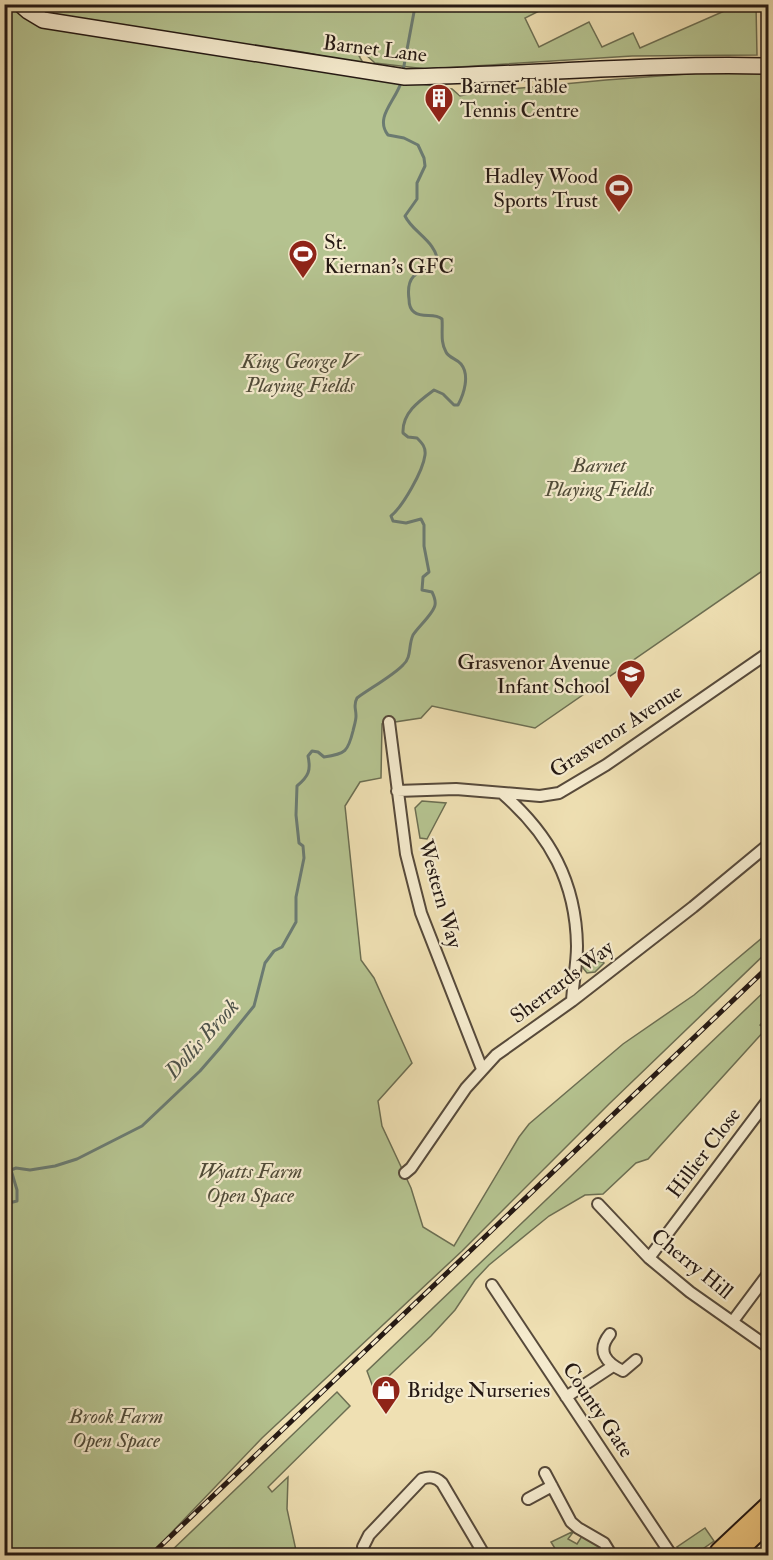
<svg xmlns="http://www.w3.org/2000/svg" width="773" height="1560" viewBox="0 0 773 1560" font-family="'IM FELL Double Pica',serif">
<style>
.green{fill:#b5c390;stroke:#6c6e52;stroke-width:1.5}
.lines{fill:none;stroke-linecap:round;stroke-linejoin:round}
.stream{stroke:#6b7b72;stroke-width:3}
.street-casing{stroke:#574a3b;stroke-width:14}
.secondary-casing{stroke:#241813;stroke-width:18}
.primary-casing{stroke:#241813;stroke-width:20}
.street{stroke:#f5ebce;stroke-width:10}
.secondary{stroke:#f5ebce;stroke-width:15}
.primary{stroke:#e8c07a;stroke-width:16}
.rail-casing{stroke:#241813;stroke-width:5}
.rail{stroke:#f5ebce;stroke-width:3;stroke-dasharray:9;stroke-linecap:butt}
.labels{text-anchor:middle;dominant-baseline:central;stroke-width:4.5;stroke-linejoin:round;paint-order:stroke}
.street-label{font-size:21px;fill:#241813;stroke:#f5ebce}
.poi-label{font-size:21px;fill:#241813;stroke:#f5ebce;text-anchor:start}
.park-label{font-size:21px;font-style:italic;fill:#504b38;stroke:#f5ebce}
.water-label{font-size:22px;font-style:italic;fill:#4d524a;stroke:#f5ebce}
</style>
<rect width="100%" height="100%" fill="#efe0b3"/>
<filter id="stains"><feTurbulence type="fractalNoise" baseFrequency=".00333" numOctaves="4"/><feColorMatrix values="0 0 0 0 .2 0 0 0 0 .09 0 0 0 0 .02 0 0 0 .5 -.17"/></filter>
<radialGradient id="worn" r=".72"><stop offset=".6" stop-color="#630" stop-opacity="0"/><stop offset="1" stop-color="#630" stop-opacity=".3"/></radialGradient>
<!-- green -->
<path class="green" d="M515 4 516 6 551 5 525 18 539 47 589 22 602 47 633 33 640 48 738 5H756L757 55 632 56 426 69 375 63 365 54 359 56 362 61 359 64C346 59 335 59 322 56 300 51 277 47 253 49L250 45C217 43 185 37 153 32 112 26 69 22 31 5Z
M4 5H15L29 18 452 89 460 96 478 92 606 80 768 68V567L535 728 432 706 421 718 382 724 381 778 360 782 345 806 361 960 374 978 412 1063 378 1101 382 1126 411 1188 423 1227 454 1246 519 1137 529 1124 623 1044 694 995 768 933V951L609 1104 462 1251 262 1438 150 1555H5Z
M422 801 446 803 427 839 420 838 415 808Z
M584 960 603 962 604 963 595 972 587 973 583 968Z
M768 988V1016L760 1025 766 1029 648 1159 636 1163 603 1194 585 1195 549 1216 489 1265 475 1280 455 1310 431 1336 374 1390 367 1371Z
M337 1392 350 1406 268 1487 272 1492 288 1477 287 1509 297 1555H167Z
M705 1528 714 1541 694 1555H683L677 1547Z
M574 1531 568 1539 577 1544 582 1536 595 1543 603 1551 599 1554 595 1549 588 1554 586 1551 578 1555H559L551 1542Z"/>
<g class="lines">
<!-- stream -->
<path class="stream" d="M403 71 414 12 413 4
M4 1200 9 1203 17 1201V1190L11 1170 16 1168 30 1170 55 1166 77 1159 142 1126 200 1071 220 1048 254 1006 265 963 274 951 282 947 296 922V897L304 858 303 846 299 843 296 815 297 786C309 776 311 770 308 756L312 751 318 752 324 757C346 754 348 751 353 731 354 726 356 721 356 716 356 708 353 705 357 698 369 689 394 675 403 665 412 657 408 646 413 635 418 627 434 613 435 605 436 600 434 596 432 592L422 590 423 577 429 572 424 546V525L421 519 406 523 393 521 391 516C403 506 423 471 425 455 426 447 422 443 417 438L408 437 403 433C402 413 419 401 434 390L443 394 454 405H458C464 394 470 375 461 364 457 359 449 358 446 352 440 342 443 330 442 319 434 312 423 319 414 312 410 309 409 304 409 299 406 277 415 272 435 266L438 264C437 241 413 233 405 216L417 199V183L425 166 424 158 418 145 404 138 388 135C374 117 396 101 402 80"/>
<!-- street casing -->
<g class="street-casing">
<path id="street" d="M389 722 406 854 421 913 482 1069
M397 791 456 789 540 796 559 793 606 765 768 653
M503 794C550 835 576 882 577 946 577 964 573 983 572 1001
M405 1173 411 1168 466 1088 496 1055 572 1001 693 907 768 845
M598 1204 649 1258 690 1292 768 1347
M649 1258 768 1100
M492 1285 672 1556
M733 1321 768 1274
M610 1334C596 1351 606 1363 623 1371L636 1360
M566 1397 613 1366
M545 1473 571 1522 578 1528 604 1543 612 1556
M528 1499 552 1486
M363 1556V1547L369 1535 422 1479C430 1476 436 1477 442 1483L485 1556"/>
</g>
<!-- secondary casing -->
<g class="secondary-casing">
<path id="secondary" d="M20 4 28 11 43 20 405 77C527 75 647 63 768 66"/>
</g>
<!-- primary casing -->
<g class="primary-casing">
<path id="primary" d="M717 1556 719 1551 768 1505
M728 1556 745 1545 768 1523"/>
</g>
<!-- street -->
<use href="#street" class="street"/>
<!-- secondary -->
<use href="#secondary" class="secondary"/>
<!-- primary -->
<use href="#primary" class="primary"/>
<!-- rail casing -->
<g class="rail-casing">
<path id="rail" d="M150 1556 768 967"/>
</g>
<!-- rail -->
<use href="#rail" class="rail"/>
</g>
<!-- icons -->
<defs>
<g id="building-pin" transform="scale(1.5)"><path d="M0 17L-7.5 6A9.5 9.5 0 1 1 7.5 6Z" fill="#8f2418" stroke="#f5ebce"/><path d="M-4-6H4V6H1V3H-1V6H-4ZM-2.5-4.3h1.7v1.8h-1.7ZM.8-4.3h1.7v1.8H.8ZM-2.5-1h1.7V.8h-1.7ZM.8-1h1.7V.8H.8Z" fill="#fff"/></g>
<g id="stadium-pin" transform="scale(1.5)"><path d="M0 17L-7.5 6A9.5 9.5 0 1 1 7.5 6Z" fill="#8f2418" stroke="#f5ebce"/><path d="M0-5a6.5 5 0 1 0 0 10a6.5 5 0 1 0 0-10ZM-3.5-1.8h7v3.6h-7Z" fill="#fff"/></g>
<g id="school-pin" transform="scale(1.5)"><path d="M0 17L-7.5 6A9.5 9.5 0 1 1 7.5 6Z" fill="#8f2418" stroke="#f5ebce"/><path d="M0-5L7-2L0 1L-7-2ZM-4 1L0 2.5L4 1V4Q0 6-4 4Z" fill="#fff"/></g>
<g id="shop-pin" transform="scale(1.5)"><path d="M0 17L-7.5 6A9.5 9.5 0 1 1 7.5 6Z" fill="#8f2418" stroke="#f5ebce"/><path d="M-5-2.5h2.3a2.7 3.5 0 0 1 5.4 0H5L5.5 6h-11ZM-1.5-2.5h3a1.5 2.3 0 0 0-3 0Z" fill="#fff"/></g>
</defs>
<g fill-rule="evenodd">
<use href="#building-pin" x="439" y="98"/>
<use href="#stadium-pin" x="619" y="188"/>
<use href="#stadium-pin" x="303" y="254"/>
<use href="#school-pin" x="631" y="674"/>
<use href="#shop-pin" x="386" y="1390"/>
</g>
<g class="labels">
<!-- street labels -->
<g class="street-label">
<text transform="translate(375 49) rotate(7)">Barnet Lane</text>
<text transform="translate(616 731) rotate(-33)">Grasvenor Avenue</text>
<text transform="translate(440 894) rotate(74)">Western Way</text>
<text transform="translate(562 982) rotate(-37)">Sherrards Way</text>
<text transform="translate(704 1153) rotate(-53)">Hillier Close</text>
<text transform="translate(692 1264) rotate(39)">Cherry Hill</text>
<text transform="translate(598 1410) rotate(56)">County Gate</text>
</g>
<!-- poi labels -->
<g class="poi-label">
<text x="460" y="86">Barnet Table<tspan x="460" dy="24">Tennis Centre</tspan></text>
<text x="598" y="176" text-anchor="end">Hadley Wood<tspan x="598" dy="24">Sports Trust</tspan></text>
<text x="324" y="242">St.<tspan x="324" dy="24">Kiernan's GFC</tspan></text>
<text x="610" y="662" text-anchor="end">Grasvenor Avenue<tspan x="610" dy="24">Infant School</tspan></text>
<text x="407" y="1390">Bridge Nurseries</text>
</g>
<!-- park labels -->
<g class="park-label">
<text x="300" y="361">King George V<tspan x="300" dy="24">Playing Fields</tspan></text>
<text x="599" y="465">Barnet<tspan x="599" dy="24">Playing Fields</tspan></text>
<text x="250" y="1171">Wyatts Farm<tspan x="250" dy="24">Open Space</tspan></text>
<text x="116" y="1416">Brook Farm<tspan x="116" dy="24">Open Space</tspan></text>
</g>
<!-- water labels -->
<g class="water-label">
<text transform="translate(202 1039) rotate(-48)">Dollis Brook</text>
</g>
</g>
<!-- margin -->
<rect width="773" height="1560" fill="none" stroke="#efe0b3" stroke-width="24"/>
<rect x="6" y="6" width="761" height="1548" fill="none" stroke="#241813" stroke-width="3"/>
<rect x="12" y="12" width="749" height="1536" fill="none" stroke="#241813" stroke-width="1.5"/>
<rect width="100%" height="100%" filter="url(#stains)"/>
<rect width="100%" height="100%" fill="url(#worn)"/>
</svg>
